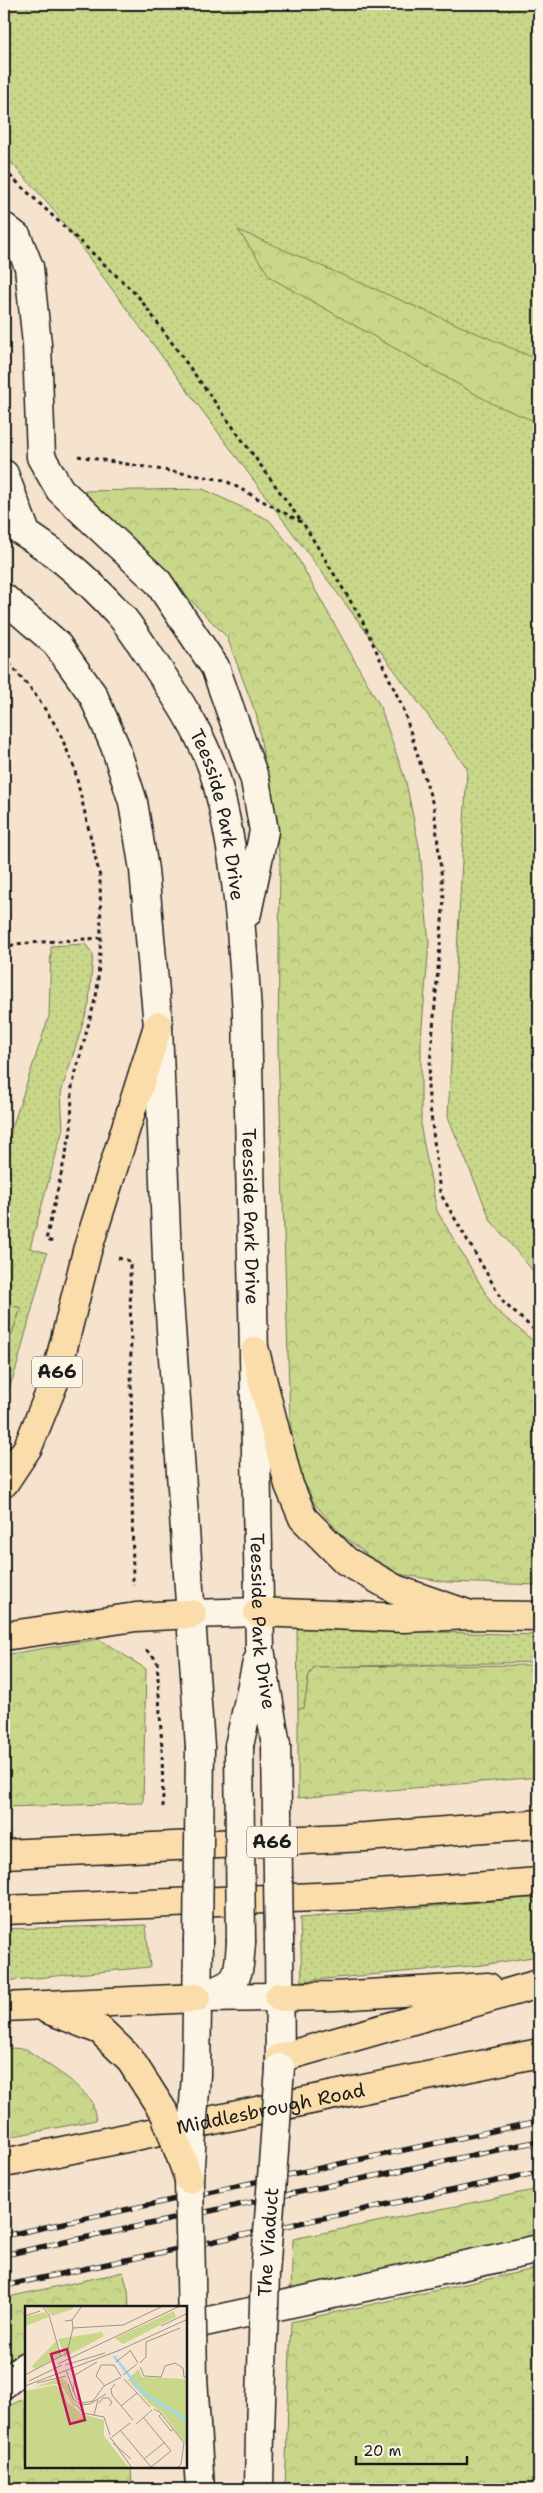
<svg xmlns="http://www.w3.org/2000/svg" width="543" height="2493" viewBox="0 0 543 2493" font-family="'Shantell Sans',sans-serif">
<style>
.grass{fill:url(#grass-dots);stroke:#727a53}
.forest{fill:url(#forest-crowns);stroke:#727a53}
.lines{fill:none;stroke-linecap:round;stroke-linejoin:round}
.minor-casing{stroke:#1c1c1c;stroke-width:31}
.major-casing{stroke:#1c1c1c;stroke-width:31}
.highway-casing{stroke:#1c1c1c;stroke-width:31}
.path{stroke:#1c1c1c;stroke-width:3;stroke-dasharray:4 4;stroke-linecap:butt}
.minor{stroke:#fcf5e5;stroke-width:28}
.major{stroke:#fbddab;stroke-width:28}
.highway{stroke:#fbddab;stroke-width:28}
.rail-casing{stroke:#1c1c1c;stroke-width:5.5}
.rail{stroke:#fcf5e5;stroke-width:4;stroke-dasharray:11;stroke-linecap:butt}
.minor-bridge-casing{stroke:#1c1c1c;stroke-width:31;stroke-linecap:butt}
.highway-bridge-casing{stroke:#1c1c1c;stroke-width:31;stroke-linecap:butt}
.path-bridge{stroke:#1c1c1c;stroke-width:3;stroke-dasharray:4 4;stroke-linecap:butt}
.minor-bridge{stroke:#fcf5e5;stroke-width:28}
.highway-bridge{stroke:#fbddab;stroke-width:28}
.labels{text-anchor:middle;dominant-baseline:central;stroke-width:5;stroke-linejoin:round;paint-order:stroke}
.shield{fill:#fcf5e5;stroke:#5f5d58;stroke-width:1}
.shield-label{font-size:18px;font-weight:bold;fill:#1c1c1c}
.street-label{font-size:19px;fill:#1c1c1c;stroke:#fcf5e5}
.inset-river{fill:none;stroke:#98d8fa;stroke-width:2.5}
.inset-road{fill:none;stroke:#9f9387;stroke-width:1}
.view{fill:#c2185b;fill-opacity:0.15;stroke:#c2185b;stroke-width:2.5}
.inset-edge{fill:none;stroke:#1c1c1c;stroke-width:2.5}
</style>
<defs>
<pattern id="grass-dots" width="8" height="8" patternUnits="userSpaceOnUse" patternTransform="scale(1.25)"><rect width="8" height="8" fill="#c9d78a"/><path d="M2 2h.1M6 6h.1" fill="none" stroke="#acb876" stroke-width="1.8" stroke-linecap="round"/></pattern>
<pattern id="forest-crowns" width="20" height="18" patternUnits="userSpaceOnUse" patternTransform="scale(1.25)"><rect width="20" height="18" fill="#c9d78a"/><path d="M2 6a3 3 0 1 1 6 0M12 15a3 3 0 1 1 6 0" fill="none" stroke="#acb876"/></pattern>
</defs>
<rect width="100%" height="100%" fill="#f6e3ce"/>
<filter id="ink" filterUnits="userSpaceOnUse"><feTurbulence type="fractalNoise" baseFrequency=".02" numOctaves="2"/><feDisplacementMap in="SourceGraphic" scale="10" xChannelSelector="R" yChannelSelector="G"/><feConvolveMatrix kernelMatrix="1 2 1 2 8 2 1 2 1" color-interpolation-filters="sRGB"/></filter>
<g filter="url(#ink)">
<!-- grass -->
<path class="grass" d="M4 4H539V1278L491 1221 448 1117 467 768 49 204 4 155Z
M85 944 93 954 89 1004 61 1093 63 1129 30 1248 47 1253 16 1369 4 1403V1355L21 1308 4 1303V1152L49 1016 51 946Z
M297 1628 539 1635V1662L314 1667 309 1675 304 1709H298Z
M539 1897V1956L482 1965 302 1981 300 1918Z
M146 1925 150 1967 4 1981V1929Z"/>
<!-- forest -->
<path class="forest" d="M238 230 539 360V423L493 404 271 278Z
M203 489 269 520 292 548 380 706 406 782 420 851 429 943 421 1038V1129L437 1211 495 1309 539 1346V1585L446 1582 399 1574 370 1557 341 1534 314 1503 295 1463 290 1418 278 1048 280 858 257 717 227 637 82 491Z
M4 1303 21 1308 4 1355Z
M99 1639 146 1669 143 1803 4 1807V1655Z
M539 1665V1777L298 1798V1709L304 1708 309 1675 314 1667Z
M11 2048 26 2049 69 2079 92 2101 96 2120 4 2138V2050Z
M539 2189V2236L291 2290 293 2239Z
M539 2268V2489H285L291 2322Z
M123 2272 128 2290 129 2307H26V2359L4 2375V2298Z
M26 2398V2467H131L132 2489H4V2408Z"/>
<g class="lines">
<!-- minor casing -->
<g class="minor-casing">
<g id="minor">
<path d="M4 227 17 237 29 267 37 344 41 457 60 490 158 582 215 667 255 780 264 831 247 913"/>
<path d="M4 474 26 533"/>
<path id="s1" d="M4 521C47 544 88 579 121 616 136 634 149 656 162 675 183 707 206 743 216 779 237 855 242 934 247 1012L260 1649 276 1745"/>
<path d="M4 598 56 643 93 695 115 746 133 802 144 870 158 1026 168 1285 200 1747"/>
<path d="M192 1614 258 1612"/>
<path d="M239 1746 257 1662"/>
<path d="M279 1941 280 2068"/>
<path d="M202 1996C240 1982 238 1981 241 1942"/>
<path d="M196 1998 279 1997"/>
<path d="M196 2074 198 1943"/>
<path d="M186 2326 539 2249"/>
<path d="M193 2377 200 2489"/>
<path d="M4 2384 26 2366"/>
<path d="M259 2489 260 2432"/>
</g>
</g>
<!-- major casing -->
<g class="major-casing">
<g id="major">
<path id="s2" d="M4 2163 539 2053"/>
</g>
</g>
<!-- highway casing -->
<g class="highway-casing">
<path id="highway" d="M255 1351 289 1485 303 1518 346 1561 395 1589 470 1615
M4 1483 28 1447 55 1380 87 1251 158 1026
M258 1612 403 1618 470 1615 539 1616
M4 1636 136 1617 192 1614
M4 1854 366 1837 539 1824
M4 1910 365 1895 539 1882
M279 1997 334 1996 488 1987
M4 2007 196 1998
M47 2009 100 2030 129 2058 147 2086
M280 2058 535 1985"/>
</g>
<!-- path -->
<path class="path" d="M4 170 138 296 301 521
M78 456 224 480 303 523 362 620 403 708 434 808 444 898 428 1088 440 1193 504 1303 539 1334
M4 657 35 694 58 729 74 767 100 877 101 938 97 992 72 1087 71 1131 46 1240 54 1242
M4 951 14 944 101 938
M118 1258 130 1261 133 1585
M146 1650 157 1660 162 1748"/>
<!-- minor -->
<use href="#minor" class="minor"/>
<!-- major -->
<use href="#major" class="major"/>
<!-- highway -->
<use href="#highway" class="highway"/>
<!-- rail casing -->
<g class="rail-casing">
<path id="rail" d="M4 2236 539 2121
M4 2255 539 2141
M4 2286 539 2172"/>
</g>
<!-- rail -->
<use href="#rail" class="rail"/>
<!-- minor-bridge casing -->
<g class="minor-bridge-casing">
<g id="minor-bridge">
<path d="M276 1745 279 1941"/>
<path d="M239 1746 241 1942"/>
<path d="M198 1943 200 1747"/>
<path d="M193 2377 189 2179 196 2074"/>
<path id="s3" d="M260 2432 265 2274 280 2068"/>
</g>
</g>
<!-- highway-bridge casing -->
<g class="highway-bridge-casing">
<path id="highway-bridge" d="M147 2086 165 2114 189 2179"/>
</g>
<!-- path-bridge -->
<path class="path-bridge" d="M162 1748 163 1807"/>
<!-- minor-bridge -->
<use href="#minor-bridge" class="minor-bridge"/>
<!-- highway-bridge -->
<use href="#highway-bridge" class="highway-bridge"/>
</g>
</g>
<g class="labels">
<!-- shield labels -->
<g class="shield">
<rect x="32" y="1356.5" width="50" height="31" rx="4"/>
<rect x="247" y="1826.5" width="50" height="31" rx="4"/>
</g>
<g class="shield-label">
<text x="57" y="1372">A66</text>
<text x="272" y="1842">A66</text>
</g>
<!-- street labels -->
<g class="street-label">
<text stroke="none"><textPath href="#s1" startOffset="376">Teesside Park Drive</textPath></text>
<text stroke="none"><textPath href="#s1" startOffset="781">Teesside Park Drive</textPath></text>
<text stroke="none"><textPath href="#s1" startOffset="1186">Teesside Park Drive</textPath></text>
<text stroke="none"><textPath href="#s2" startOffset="272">Middlesbrough Road</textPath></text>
<text stroke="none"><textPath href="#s3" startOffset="190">The Viaduct</textPath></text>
</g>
</g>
<!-- overview -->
<g transform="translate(25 2306)">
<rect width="162" height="162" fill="#f6e3ce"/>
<path d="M19 0H48V3L27 10ZM149 5 151 11 98 38 90 32ZM20 6 24 11 0 20V11ZM113 63 117 71 162 73V140L137 106 125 98 103 74ZM30 79 39 86 42 96 57 108 79 114V130L104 162H0V85Z" fill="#c9d78a"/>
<path d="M77 26 79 30 40 51 33 33ZM31 35 35 50 10 63 7 60ZM36 72 42 76 48 95 54 100H48L39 83 31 78 9 81ZM18 102 29 103 52 109 21 106 0 110 4 103ZM51 130 30 140 28 145 5 138 14 135 24 138 23 135ZM51 136 54 138 43 161H53L54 157 65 149 66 158H56L55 161 58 162H34L41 154 39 148Z" fill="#c9d78a"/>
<path class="inset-river" d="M89 50 117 86 163 115"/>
<path class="inset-road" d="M18 1 24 9 36 51M0 10 15 5M47 14 57 0M40 15 47 14 48 22M136 20 163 7M105 44 113 57M91 56 105 45M115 57 121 51V36L155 22M33 58 155 0M40 59 80 47M115 61 119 70 136 71 140 60 150 57 158 62 159 71H163M41 64 51 92 58 97 68 95 79 80 96 71M0 69 42 47 48 22 98 19 138 0M98 69 112 58M99 73 125 101M4 75 37 59M12 77 41 70M43 78 48 93 56 99 65 98 81 88M90 78 86 83 87 89 108 114M0 80 95 44 163 13M80 80 71 70 76 59H89L96 70M48 86 50 69 72 56M74 97 78 92H84L87 97 84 100M52 99 58 107 79 111 85 129M96 100 112 87M129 103 135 106 159 137 156 158 152 162M136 108 134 110 146 125 149 123M69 109 73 94M111 118 127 104M96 125 126 161 146 145 118 111M85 131 107 162M87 131 105 117M88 137 106 153M119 153 140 136"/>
<path class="view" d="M42 43 60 114 45 118 26 48Z"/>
<rect width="162" height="162" class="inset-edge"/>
</g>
<!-- margin -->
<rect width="543" height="2493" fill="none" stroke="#fcf5e5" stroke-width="20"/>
<rect x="10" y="10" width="523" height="2473" fill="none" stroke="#1c1c1c" stroke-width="2" filter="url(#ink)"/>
<!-- scale -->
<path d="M356 2456v8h111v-8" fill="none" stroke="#1c1c1c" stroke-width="2.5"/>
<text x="363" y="2456" font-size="15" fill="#1c1c1c" stroke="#fcf5e5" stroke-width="4" paint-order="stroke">20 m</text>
</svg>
